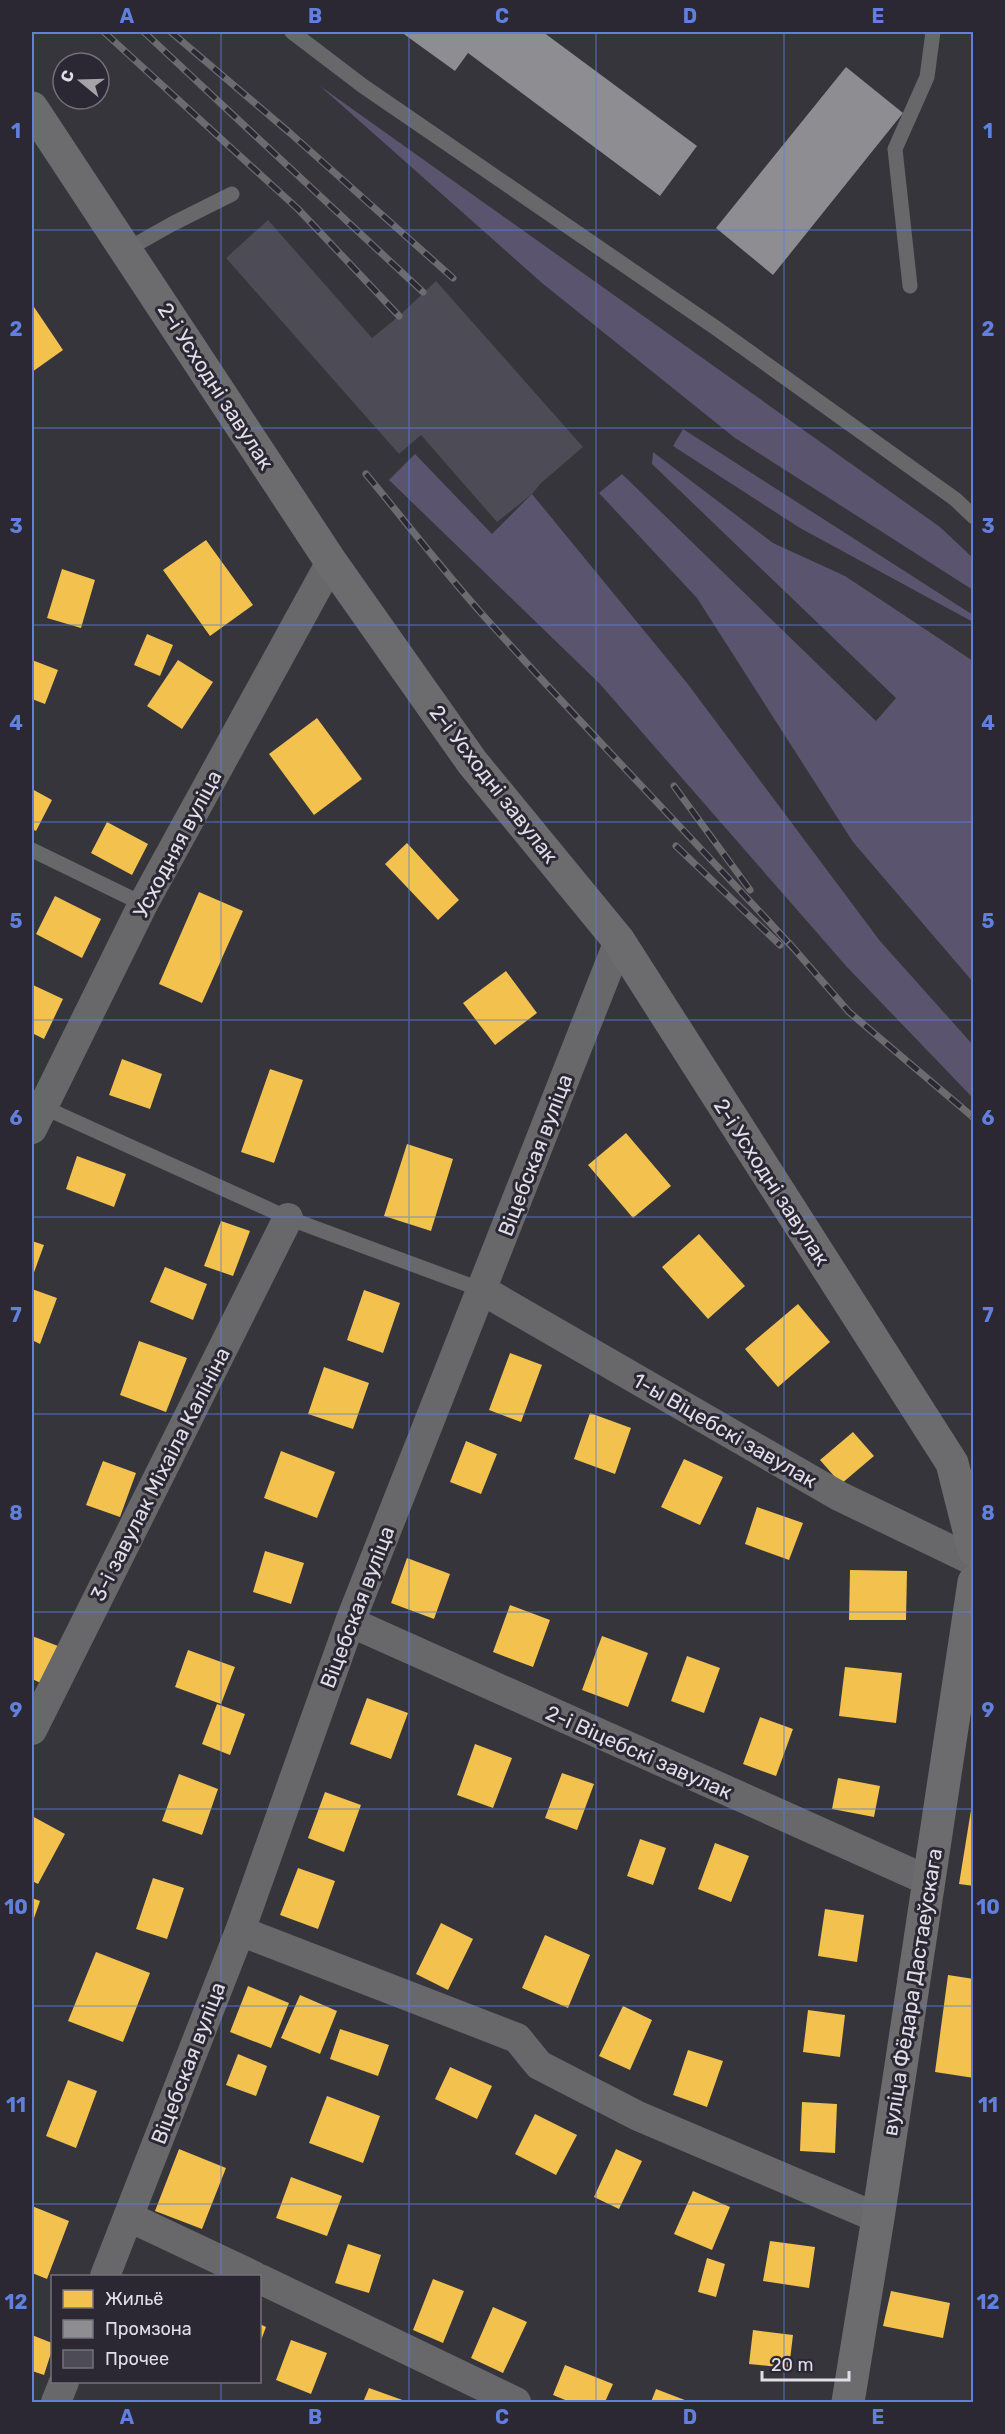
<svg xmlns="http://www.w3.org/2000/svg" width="1005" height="2434" viewBox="0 0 1005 2434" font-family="Rubik,sans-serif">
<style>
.green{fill:#5b546e}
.homes{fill:#f2c14e}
.industry{fill:#8d8d92}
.building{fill:#4d4b55}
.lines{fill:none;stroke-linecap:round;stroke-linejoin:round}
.lane{stroke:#68686b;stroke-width:15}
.street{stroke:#68686b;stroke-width:30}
.secondary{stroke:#6c6c6f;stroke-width:33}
.rail-casing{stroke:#6c6b6f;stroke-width:7}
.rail{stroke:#2b2834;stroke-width:4.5;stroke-dasharray:14;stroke-linecap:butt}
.grid{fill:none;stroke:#6180dd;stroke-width:1.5;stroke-opacity:0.55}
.labels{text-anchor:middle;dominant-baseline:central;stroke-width:6;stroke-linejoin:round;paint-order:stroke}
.street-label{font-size:21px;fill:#e0dee6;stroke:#2b2834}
.neatline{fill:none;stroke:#6180dd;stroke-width:2}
.grid-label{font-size:20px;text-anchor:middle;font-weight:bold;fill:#6180dd}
</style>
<rect width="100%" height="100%" fill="#36353b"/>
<!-- green -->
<path class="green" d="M320 86 940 527 973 558V590L735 438 542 283Z
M683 429 973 615V622L800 528 673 446Z
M653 452 773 543 845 576 973 661V982L853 842 697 598 599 493 622 474 876 721 896 698 652 464Z
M415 454 492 534 532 494 687 683 880 941 973 1045V1098L847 967 599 683 389 480Z"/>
<!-- homes -->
<path class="homes" d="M32 304 63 350 32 372Z
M206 540 253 605 210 636 163 570Z
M62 569 95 580 81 628 47 618Z
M147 634 173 645 160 676 134 665Z
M32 660 58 670 45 704 32 699Z
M178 660 213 682 182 729 147 706Z
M317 718 362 779 314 815 269 754Z
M32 789 52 800 36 831 32 829Z
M107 822 148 844 132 875 91 853Z
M407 843 459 900 438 920 385 864Z
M199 892 243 911 202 1003 159 984Z
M55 896 101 919 82 958 36 934Z
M506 971 537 1013 495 1045 463 1003Z
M33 985 63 999 44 1039 32 1033Z
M122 1059 162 1074 150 1109 109 1095Z
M270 1069 303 1080 274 1163 241 1152Z
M626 1133 671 1186 633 1218 588 1165Z
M407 1144 453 1159 431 1231 384 1216Z
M77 1156 126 1174 114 1207 66 1189Z
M221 1221 250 1231 233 1276 204 1266Z
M699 1234 745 1286 708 1319 662 1267Z
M32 1241 44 1245 32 1278Z
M165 1267 207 1284 193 1320 150 1302Z
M32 1289 57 1298 40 1344 32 1340Z
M364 1290 400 1303 383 1353 347 1340Z
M798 1304 830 1342 778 1387 745 1349Z
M139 1341 187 1358 166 1412 120 1395Z
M510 1353 542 1365 521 1422 489 1410Z
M324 1367 369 1383 353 1429 308 1414Z
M590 1413 631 1428 615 1474 574 1459Z
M853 1432 874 1456 841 1484 820 1460Z
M466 1441 497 1454 481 1494 450 1482Z
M281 1451 335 1472 317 1518 264 1498Z
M684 1459 723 1477 700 1525 661 1507Z
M103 1461 136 1473 120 1517 86 1505Z
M757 1507 803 1523 789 1560 745 1544Z
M265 1551 304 1563 291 1604 253 1592Z
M407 1558 450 1574 434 1619 391 1603Z
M850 1570 907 1571 906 1620H849Z
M510 1605 550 1620 533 1667 493 1652Z
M32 1636 58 1646 43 1684 32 1679Z
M602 1636 648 1653 628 1707 582 1690Z
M188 1650 235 1667 221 1704 175 1687Z
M687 1656 720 1668 704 1713 671 1701Z
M845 1667 902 1673 896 1723 839 1716Z
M367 1698 408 1713 391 1759 350 1744Z
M217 1704 245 1714 230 1755 202 1744Z
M760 1717 793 1729 776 1776 743 1764Z
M475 1744 512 1758 493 1808 457 1795Z
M562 1773 594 1784 577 1830 545 1818Z
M179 1774 218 1789 202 1835 162 1821Z
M838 1778 880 1786 874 1817 832 1809Z
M325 1792 361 1805 344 1852 308 1838Z
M972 1804H974V1886L959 1884Z
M32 1816 65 1834 38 1884 32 1881Z
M640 1839 666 1848 653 1885 627 1876Z
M715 1843 749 1856 731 1902 698 1889Z
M298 1868 335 1881 318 1929 280 1915Z
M153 1878 184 1888 167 1939 136 1929Z
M32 1898 40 1901 32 1924Z
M825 1909 864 1915 857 1962 818 1956Z
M441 1923 473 1939 448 1990 416 1974Z
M545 1935 590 1955 568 2008 522 1988Z
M96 1952 150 1973 123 2042 68 2021Z
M948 1975 974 1979V2078L935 2072Z
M248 1986 289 2003 271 2048 230 2032Z
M300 1995 337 2011 320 2054 281 2038Z
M623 2006 652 2020 630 2070 599 2056Z
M808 2010 845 2015 840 2057 803 2052Z
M340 2029 389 2045 378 2076 330 2059Z
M688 2050 723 2061 707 2107 673 2095Z
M238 2054 267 2066 256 2096 226 2085Z
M450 2067 492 2086 477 2119 435 2099Z
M68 2080 97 2091 76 2148 46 2136Z
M327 2096 380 2116 363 2163 309 2143Z
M802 2102 837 2104 835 2153 800 2151Z
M535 2114 577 2135 556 2175 515 2154Z
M179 2149 226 2168 202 2229 155 2211Z
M616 2149 642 2161 619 2209 594 2197Z
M291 2177 342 2196 327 2236 276 2218Z
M693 2191 730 2207 712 2250 674 2234Z
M32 2206 69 2221 47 2279 32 2273Z
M770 2241 815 2247 809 2288 763 2281Z
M348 2244 381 2255 369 2293 335 2283Z
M707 2258 725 2264 716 2297 698 2292Z
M433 2279 464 2291 443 2343 413 2330Z
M891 2291 950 2303 943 2338 883 2326Z
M493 2307 527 2322 503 2373 471 2358Z
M260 2324 266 2327 260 2343Z
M753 2330 793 2335 789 2368 749 2364Z
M32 2335 52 2343V2350L44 2375 32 2371Z
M291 2340 327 2353 311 2394 276 2380Z
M565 2365 613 2384 605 2402H570L553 2395Z
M369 2388 408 2402H363Z
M656 2389 690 2402H651Z"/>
<!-- industry -->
<path class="industry" d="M401 32H543L697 146 660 196 468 53 455 71Z
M846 67 903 113 773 275 716 228Z"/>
<!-- building -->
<path class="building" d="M268 220 372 338 399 316 436 281 583 447 541 483 532 494 497 522 421 435 399 454 226 258Z"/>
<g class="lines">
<!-- lane -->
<path class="lane" d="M292 32 363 86 716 328 955 499 974 517
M126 250 172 224 232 194
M910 286 895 149 927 77 933 32
M32 850 143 904
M43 1107 288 1218 482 1290"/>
<!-- street -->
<path class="street" d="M32 1129 143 904 331 562
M482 1290 839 1496 974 1561
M350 1622 929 1881
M32 1730 288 1218
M240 1931 517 2038 539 2065 638 2116 878 2218
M129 2217 254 2276
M105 2276 240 1931 350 1622 619 941
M260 2279 516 2402
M56 2402 64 2382"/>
<!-- secondary -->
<path class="secondary" d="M32 108 331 562 472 762 619 941 952 1463 974 1550
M848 2402 878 2218 974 1582"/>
<!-- rail casing -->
<g class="rail-casing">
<path id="rail" d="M104 32 298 209 399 316
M144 32 423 292
M171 32 290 133 453 278
M366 474C405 521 442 569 482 614 584 728 691 836 794 949
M674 786 750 890
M676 846 780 945
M789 943 849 1012 974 1118"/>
</g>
<!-- rail -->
<use href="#rail" class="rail"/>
</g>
<!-- grid -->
<path class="grid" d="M221 32V2276M409 32V2402M596 32V2402M784 32V2402M32 230H974M32 428H974M32 625H974M32 822H974M32 1020H974M32 1217H974M32 1414H974M32 1612H974M32 1809H974M32 2006H974M32 2204H974M221 2382V2402"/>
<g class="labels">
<!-- street labels -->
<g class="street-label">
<text transform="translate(216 386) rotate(57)">2-і Усходні завулак</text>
<text transform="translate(494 784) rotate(52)">2-і Усходні завулак</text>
<text transform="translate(177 844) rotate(-62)">Усходняя вуліца</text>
<text transform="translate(535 1155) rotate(-69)">Віцебская вуліца</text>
<text transform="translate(772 1182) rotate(57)">2-і Усходні завулак</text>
<text transform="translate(725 1430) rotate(30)">1-ы Віцебскі завулак</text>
<text transform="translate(160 1474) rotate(-63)">3-і завулак Міхаіла Калініна</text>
<text transform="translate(357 1607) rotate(-69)">Віцебская вуліца</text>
<text transform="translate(639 1752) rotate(24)">2-і Віцебскі завулак</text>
<text transform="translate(912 1992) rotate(-81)">вуліца Фёдара Дастаеўскага</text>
<text transform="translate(188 2063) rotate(-69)">Віцебская вуліца</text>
</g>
</g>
<!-- border -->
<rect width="1005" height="2434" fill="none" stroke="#2b2834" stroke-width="66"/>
<!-- legend -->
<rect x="51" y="2275" width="210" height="108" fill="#2b2834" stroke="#73717b" stroke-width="1.5"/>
<rect x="63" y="2290" width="30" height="18" fill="#f2c14e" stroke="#73717b" stroke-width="1.5"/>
<text x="105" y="2305" font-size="18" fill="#e0dee6">Жильё</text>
<rect x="63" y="2320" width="30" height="18" fill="#8d8d92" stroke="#73717b" stroke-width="1.5"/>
<text x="105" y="2335" font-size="18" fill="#e0dee6">Промзона</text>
<rect x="63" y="2350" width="30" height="18" fill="#4d4b55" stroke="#73717b" stroke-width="1.5"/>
<text x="105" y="2365" font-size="18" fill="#e0dee6">Прочее</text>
<!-- north arrow -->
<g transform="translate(81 81) rotate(289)"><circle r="28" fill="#2b2834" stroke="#73717b" stroke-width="1.5"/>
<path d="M0-4.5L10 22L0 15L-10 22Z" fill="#a4a3aa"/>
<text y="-9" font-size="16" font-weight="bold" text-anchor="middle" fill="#e0dee6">С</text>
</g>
<!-- scale -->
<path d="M762 2371v9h87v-9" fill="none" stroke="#e0dee6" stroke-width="3"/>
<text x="771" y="2371" font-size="18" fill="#e0dee6" stroke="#2b2834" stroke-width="4.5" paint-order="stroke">20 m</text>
<rect x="33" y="33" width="939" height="2368" class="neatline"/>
<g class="grid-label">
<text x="127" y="23">A</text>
<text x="315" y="23">B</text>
<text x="502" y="23">C</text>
<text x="690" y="23">D</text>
<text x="878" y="23">E</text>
<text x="16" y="138">1</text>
<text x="988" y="138">1</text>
<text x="16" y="336">2</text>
<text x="988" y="336">2</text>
<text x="16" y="533">3</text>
<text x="988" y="533">3</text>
<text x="16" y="730">4</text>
<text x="988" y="730">4</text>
<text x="16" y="928">5</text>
<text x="988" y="928">5</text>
<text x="16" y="1125">6</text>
<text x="988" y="1125">6</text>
<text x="16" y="1322">7</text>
<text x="988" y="1322">7</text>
<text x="16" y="1520">8</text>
<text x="988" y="1520">8</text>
<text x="16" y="1717">9</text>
<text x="988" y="1717">9</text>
<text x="16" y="1914">10</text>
<text x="988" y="1914">10</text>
<text x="16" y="2112">11</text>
<text x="988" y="2112">11</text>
<text x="16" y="2309">12</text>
<text x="988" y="2309">12</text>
<text x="127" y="2424">A</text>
<text x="315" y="2424">B</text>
<text x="502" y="2424">C</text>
<text x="690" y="2424">D</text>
<text x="878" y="2424">E</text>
</g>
</svg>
